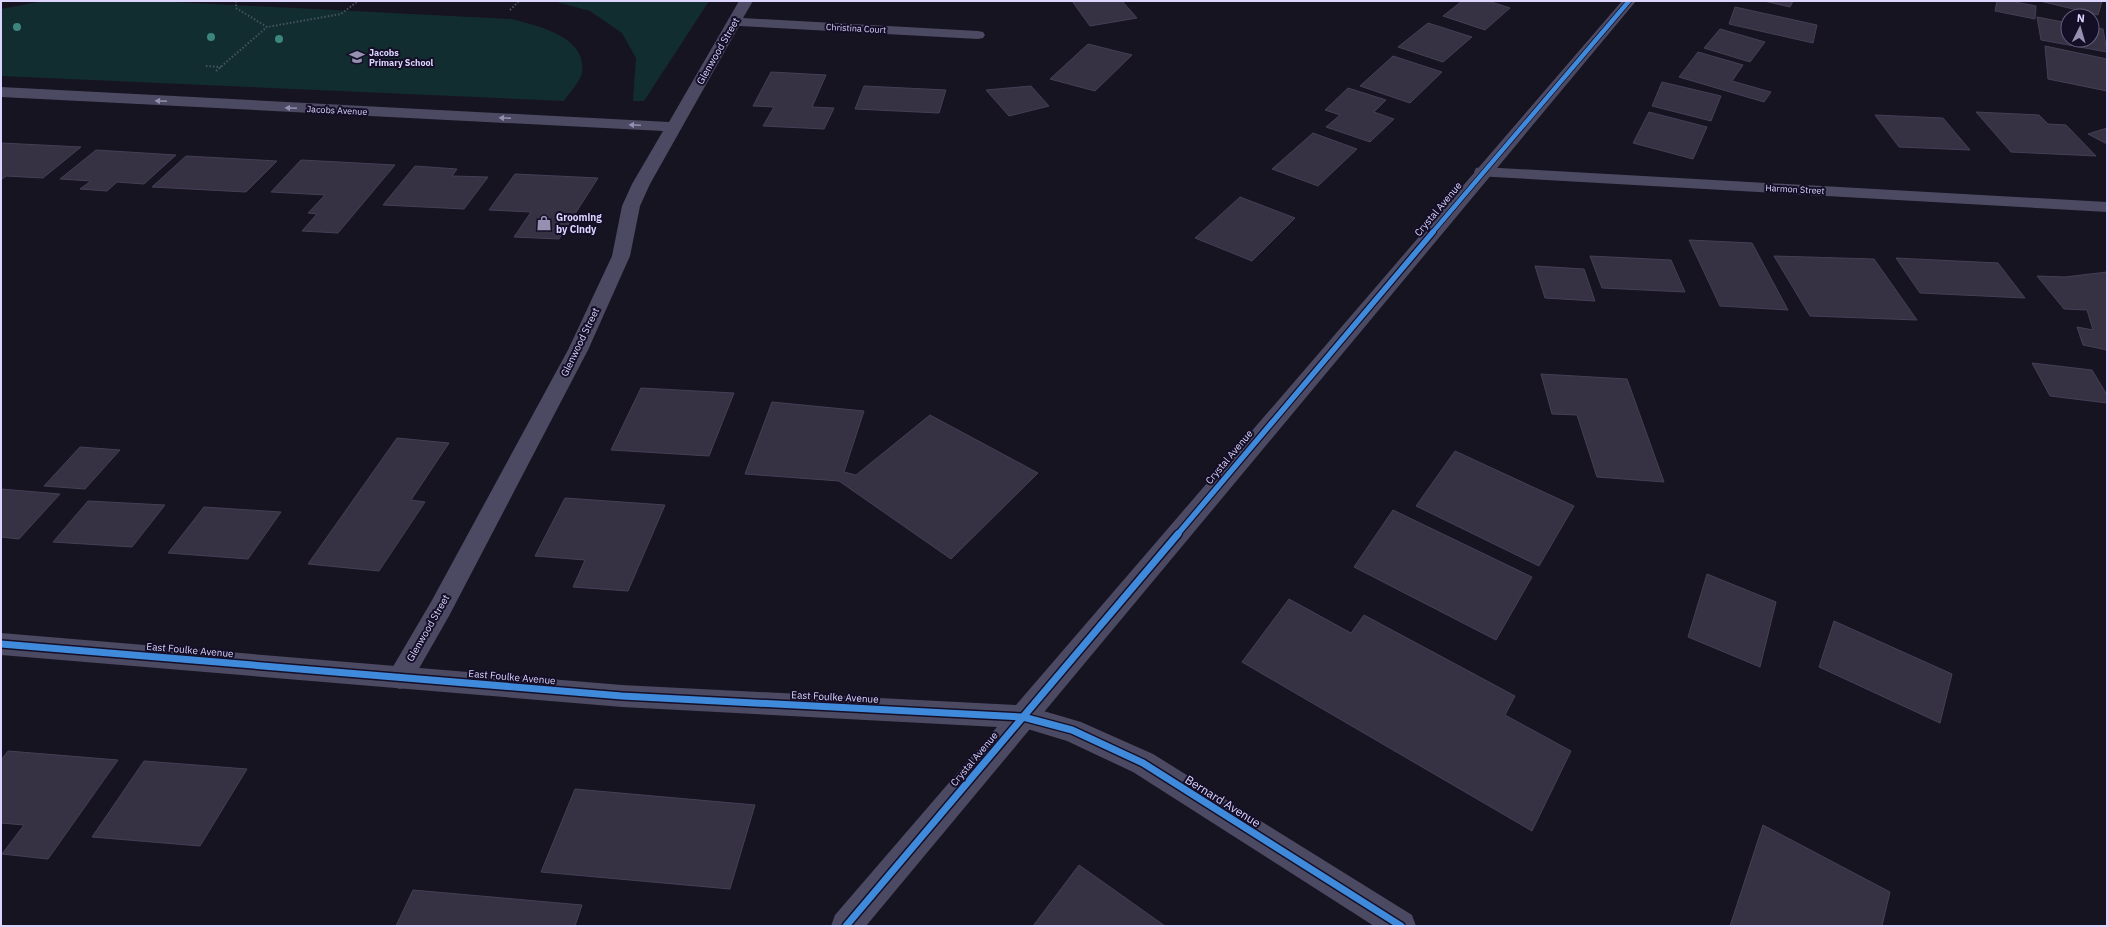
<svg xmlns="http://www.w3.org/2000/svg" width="2108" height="927" viewBox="0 0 2108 927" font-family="'IBM Plex Sans',sans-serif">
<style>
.green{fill:#122d30}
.building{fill:#363244;stroke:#443f56}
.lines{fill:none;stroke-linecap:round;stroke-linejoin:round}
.path{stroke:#475362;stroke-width:2;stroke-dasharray:1.5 2;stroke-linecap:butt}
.minor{fill:#4c4962;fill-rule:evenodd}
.tertiary{fill:#4c4962;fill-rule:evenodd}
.cycleway-far2-casing{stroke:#140e27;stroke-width:6}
.cycleway-far1-casing{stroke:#140e27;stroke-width:8}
.cycleway-casing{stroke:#140e27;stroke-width:10}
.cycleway-far2{stroke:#408adc;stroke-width:4.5}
.cycleway-far1{stroke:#408adc;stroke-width:5.5}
.cycleway{stroke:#408adc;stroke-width:7}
.tree{fill:#3c867e}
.oneway{fill:#948fb0}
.labels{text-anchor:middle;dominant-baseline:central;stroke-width:4;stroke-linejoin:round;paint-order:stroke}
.far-street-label{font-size:9px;fill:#dcd5ff;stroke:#140e27}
.far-poi-label{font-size:9px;font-weight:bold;fill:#dcd5ff;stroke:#140e27;text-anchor:start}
.street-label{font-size:10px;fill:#dcd5ff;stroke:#140e27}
.poi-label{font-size:10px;font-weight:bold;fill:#dcd5ff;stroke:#140e27;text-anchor:start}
.near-street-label{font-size:12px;fill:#dcd5ff;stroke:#140e27}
</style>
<rect width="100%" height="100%" fill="#171421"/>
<!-- green -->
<path class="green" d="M44 1H153L512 19C537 26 587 36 582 72 581 81 569 93 564 101L1 76V9Z
M553 1H709L644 101H633L636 58 622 33 590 11Z"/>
<!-- building -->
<path class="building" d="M1072 1H1122L1137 18 1090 26Z
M1462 1H1488L1510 8 1485 30 1443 16Z
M1764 1H1793L1790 7Z
M1997 1H2010L2036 6 2035 19 1995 11Z
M2040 1H2102L2098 15Z
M1735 7 1817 25 1813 43 1729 24Z
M2037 17 2068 23V40H2092V27L2103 29 2107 52 2041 40Z
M1428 23 1472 37 1443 62 1398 47Z
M1720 29 1765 42 1750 62 1704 48Z
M1088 44 1132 55 1095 91 1050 79Z
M2045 46 2107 59V91L2048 79Z
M1698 52 1743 65 1732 81 1771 92 1764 102 1679 77Z
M1393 56 1442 72 1410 103 1360 86Z
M771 72 826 75 812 107 834 108 824 129 763 126 774 107 753 106Z
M1662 82 1721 96 1711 121 1652 106Z
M864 86 946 90 939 113 855 109Z
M1031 86 1049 106 1009 116 986 90Z
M1348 88 1386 100 1374 112 1394 119 1370 142 1326 127 1340 115 1325 110Z
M1649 112 1707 127 1693 159 1633 143Z
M1976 112 2039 115 2048 124 2066 125 2096 156 2011 152Z
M1875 115 1943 118 1970 150 1899 147Z
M2107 128V144L2088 134Z
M1313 133 1357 149 1318 186 1272 169Z
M1 143 81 147 43 178 6 176 1 180Z
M96 150 176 155 144 184 117 182 107 191 80 189 91 181 60 179Z
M186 156 277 161 246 192 152 187Z
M301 160 395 165 338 233 302 231 317 214 308 213 325 195 271 192Z
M415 166 457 169 452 176 488 177 464 209 383 205Z
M515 174 598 178 559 239 514 237 531 212 489 210Z
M1240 197 1295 218 1252 261 1195 238Z
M1689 240 1752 243 1788 310 1720 306Z
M1590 256 1671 260 1685 292 1602 288Z
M1774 256 1874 259 1917 320 1810 316Z
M1896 258 1998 263 2025 298 1920 293Z
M1535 266 1584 269 1595 301 1545 298Z
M2107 272V350L2083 345 2077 327 2093 330 2087 310 2064 309 2037 276 2065 277Z
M2032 363 2092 370 2107 395V403L2050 396Z
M1541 374 1627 379 1664 482 1597 477 1577 415 1552 414Z
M641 388 734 393 709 456 611 450Z
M772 402 864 411 844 472 856 475 930 415 1038 473 951 559 839 481 745 474Z
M397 438 449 443 411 500 425 502 379 571 308 564Z
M80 447 120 450 85 489 44 486Z
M1455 451 1574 506 1539 566 1416 506Z
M1 489 60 494 19 539 1 537Z
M565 498 665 505 628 591 573 587 585 560 535 556Z
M88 501 165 505 132 547 53 542Z
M204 507 281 512 248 559 168 553Z
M1393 510 1532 577 1496 640 1354 567Z
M1707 574 1776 602 1760 667 1688 637Z
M1289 599 1351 633 1364 615 1515 696 1505 715 1571 751 1532 831 1242 662Z
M1834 621 1952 674 1940 723 1819 667Z
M8 751 118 760 48 859 2 854 24 825 1 823V760Z
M144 761 247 769 200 846 92 837Z
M575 789 755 805 730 889 541 872Z
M1763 825 1890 892 1882 926H1730Z
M1079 865 1165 926H1033Z
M413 890 582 905 575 926H396Z"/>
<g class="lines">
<!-- path -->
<path class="path" d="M236 1V8L267 27 341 14 358 1
M510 10 519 1
M206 66 221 67
M216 71 267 27"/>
<!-- minor -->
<path class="minor" d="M739 1H753L743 18 978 31 983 32 985 35 983 38 978 39 739 26 650 184 640 206 630 256 588 350 449 616 409 686 400 689 391 686 387 678 391 670 431 602 568 350 612 256 622 206 632 184 663 131 1 97V87L669 122Z
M1482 167 2107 202V212L1476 176 1474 172 1476 168Z
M1023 705 1081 722 1153 754 1412 915 1416 926H1374L1133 772 1067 741 1014 725 1010 717 1014 709Z"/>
<!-- tertiary -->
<path class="tertiary" d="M1622 1H1636L866 926H831L835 915 997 727 622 707 1 655V633L622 685 1016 705Z"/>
<!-- cycleway-far2 casing -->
<g class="cycleway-far2-casing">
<path id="cycleway-far2" d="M1432 233 1629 1"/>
</g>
<!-- cycleway-far1 casing -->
<g class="cycleway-far1-casing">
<path id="cycleway-far1" d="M1177 535 1433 232"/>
</g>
<!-- cycleway casing -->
<g class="cycleway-casing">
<path id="cycleway" d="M1 644 622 696 1023 717 1072 730 1143 763 1401 926
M846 926 1178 534"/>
</g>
<!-- cycleway-far2 -->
<use href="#cycleway-far2" class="cycleway-far2"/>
<!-- cycleway-far1 -->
<use href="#cycleway-far1" class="cycleway-far1"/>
<!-- cycleway -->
<use href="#cycleway" class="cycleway"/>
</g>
<!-- trees -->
<g class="tree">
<circle cx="17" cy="27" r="4"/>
<circle cx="211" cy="37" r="4"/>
<circle cx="279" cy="39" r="4"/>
</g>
<!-- one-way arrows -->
<defs><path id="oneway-solid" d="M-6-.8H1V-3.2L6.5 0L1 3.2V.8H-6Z"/></defs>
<g class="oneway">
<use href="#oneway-solid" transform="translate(161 101) rotate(-177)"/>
<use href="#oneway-solid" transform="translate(291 108) rotate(-177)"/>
<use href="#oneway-solid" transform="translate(505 118) rotate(-177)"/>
<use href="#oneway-solid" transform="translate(635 125) rotate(-177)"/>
</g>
<!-- icons -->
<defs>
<g id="school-bare" transform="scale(1.2)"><path d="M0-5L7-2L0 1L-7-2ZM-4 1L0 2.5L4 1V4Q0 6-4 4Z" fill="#9791b1" stroke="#140e27" stroke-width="2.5" paint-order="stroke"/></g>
<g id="shop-bare" transform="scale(1.2)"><path d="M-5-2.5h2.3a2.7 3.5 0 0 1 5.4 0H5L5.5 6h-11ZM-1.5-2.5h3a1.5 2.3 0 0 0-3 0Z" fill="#9791b1" stroke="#140e27" stroke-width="2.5" paint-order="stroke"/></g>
</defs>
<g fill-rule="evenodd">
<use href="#school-bare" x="357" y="57"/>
<use href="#shop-bare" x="544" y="223"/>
</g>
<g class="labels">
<!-- far-street labels -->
<g class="far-street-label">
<text transform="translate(856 28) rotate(3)">Christina Court</text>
<text transform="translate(337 110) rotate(3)">Jacobs Avenue</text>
<text transform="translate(1795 189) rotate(3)">Harmon Street</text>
</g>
<!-- far-poi labels -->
<g class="far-poi-label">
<text x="369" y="52">Jacobs<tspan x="369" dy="10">Primary School</tspan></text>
</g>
<!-- street labels -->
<g class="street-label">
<text transform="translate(718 51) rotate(-60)">Glenwood Street</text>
<text transform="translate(1438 209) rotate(-50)">Crystal Avenue</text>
<text transform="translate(580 342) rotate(-64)">Glenwood Street</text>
<text transform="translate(1229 457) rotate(-50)">Crystal Avenue</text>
<text transform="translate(428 628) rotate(-60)">Glenwood Street</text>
<text transform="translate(190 650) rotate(5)">East Foulke Avenue</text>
<text transform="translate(512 677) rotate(5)">East Foulke Avenue</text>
<text transform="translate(835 697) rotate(3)">East Foulke Avenue</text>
<text transform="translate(974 759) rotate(-50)">Crystal Avenue</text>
</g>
<!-- poi labels -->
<g class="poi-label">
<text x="556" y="217">Grooming<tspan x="556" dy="12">by Cindy</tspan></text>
</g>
<!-- near-street labels -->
<g class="near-street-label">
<text transform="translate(1223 801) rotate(32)">Bernard Avenue</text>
</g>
</g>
<!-- border -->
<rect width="2108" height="927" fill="none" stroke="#dcd5ff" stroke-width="4"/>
<!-- north arrow -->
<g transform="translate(2080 28) rotate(5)"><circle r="19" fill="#140e27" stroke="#645e7d"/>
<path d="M0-3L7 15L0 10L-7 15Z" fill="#9791b1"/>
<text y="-6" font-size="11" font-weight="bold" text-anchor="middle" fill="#dcd5ff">N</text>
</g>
</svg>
